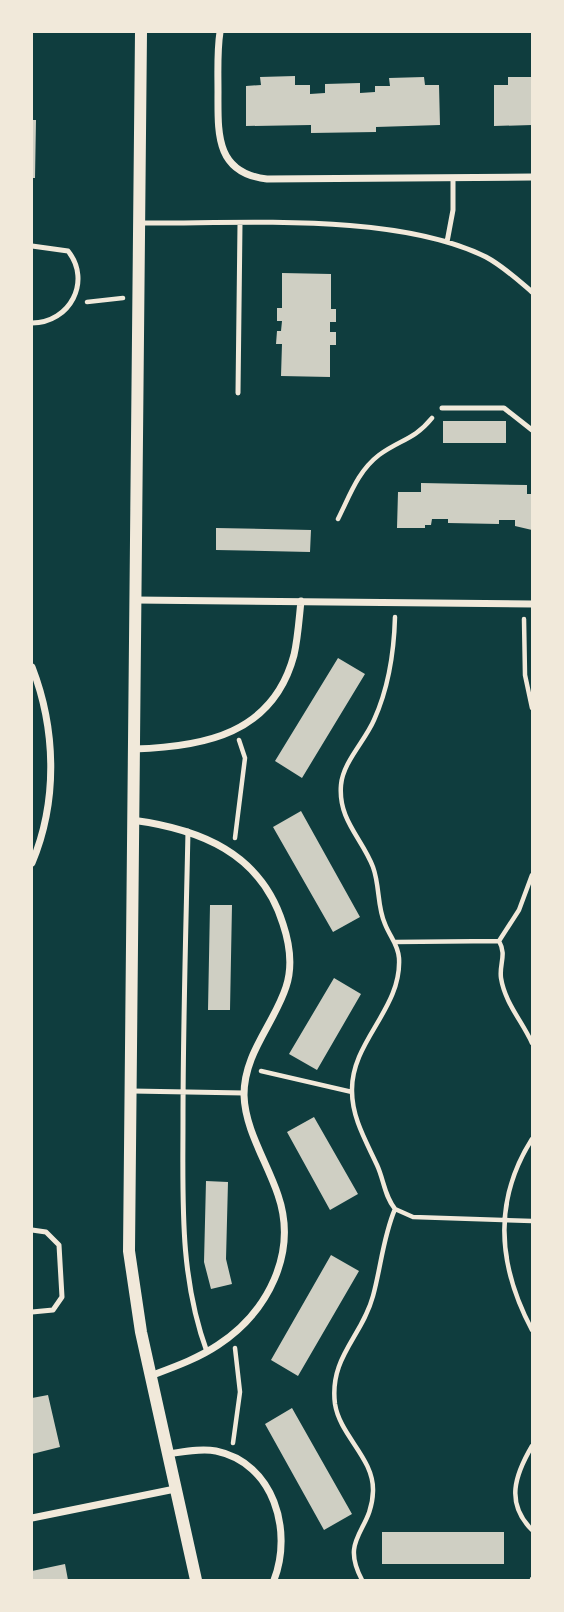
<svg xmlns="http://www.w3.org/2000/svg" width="564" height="1612" viewBox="0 0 564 1612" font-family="Montserrat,sans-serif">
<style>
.building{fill:#cfcfc3}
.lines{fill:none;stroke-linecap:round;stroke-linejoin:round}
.path{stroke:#f1e9da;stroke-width:4.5}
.service{stroke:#f1e9da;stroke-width:5}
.minor{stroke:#f1e9da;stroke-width:7}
.tertiary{stroke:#f1e9da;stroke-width:12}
</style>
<rect width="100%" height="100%" fill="#0f3d3e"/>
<!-- building -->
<path class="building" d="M295 76V85H310V94L325 93V84L360 83V93L375 92V86H390L389 78 424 77 425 85H439L440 125 376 127V132L311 133V125L246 126V86L261 85 260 77Z
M508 77H532V125L494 126V85H508Z
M32 120H36L35 178H32Z
M282 273 331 274V309H336V322H330V332H336V345H330V377L281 376 282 344H276L277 331H281L282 321H277V308H282Z
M443 421H506V443H443Z
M421 483 527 485V494H532V530L515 526V520H499V524L448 523V519H432L431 525H425V528H397L398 492H421Z
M216 528 311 530 310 552 216 550Z
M338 658 365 674 302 778 275 761Z
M301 811 360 917 333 932 273 827Z
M210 905H232L230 1010H208Z
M334 978 361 994 317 1070 289 1054Z
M314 1117 358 1194 330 1210 287 1132Z
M206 1181 228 1182 226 1259 232 1284 211 1289 204 1262Z
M331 1255 359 1271 298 1376 271 1360Z
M48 1395 60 1447 32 1454V1398Z
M292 1408 352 1514 324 1530 265 1424Z
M382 1532H504V1564H382Z
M65 1564 68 1580H32V1571Z"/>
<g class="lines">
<!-- path -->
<path class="path" d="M87 302 123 298
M338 519C350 495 358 471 379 455 401 439 414 440 432 418
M395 617C394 653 389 687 374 720 365 741 343 762 341 785 338 820 362 838 373 867 380 886 377 907 385 924 390 937 398 944 399 958 402 1009 351 1041 352 1091 352 1118 366 1141 377 1165 384 1180 384 1195 395 1209L413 1217 532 1221
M524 619 525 675 532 708
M235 838 245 758 239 740
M499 941C507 955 499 964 501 978 505 1003 522 1021 532 1043
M395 942 499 941 519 910 532 875
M261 1071 352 1092
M532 1139C492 1202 498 1266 532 1330
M233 1443 240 1392 235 1348
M532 1446C515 1475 505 1503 532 1530
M362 1580C339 1537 372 1532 373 1491 374 1458 340 1436 335 1404 329 1357 362 1337 373 1296 381 1267 383 1237 395 1209
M532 1580V1579"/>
<!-- service -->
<path class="service" d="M139 223C240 224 395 212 486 257 503 266 518 280 532 292
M447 242 453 210V178
M32 246 68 251C92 281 70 323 32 323
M238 393 240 224
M442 408H504L532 430
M188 831C186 927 183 1024 183 1120 183 1199 179 1276 207 1352
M132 1091 244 1093
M32 1230 46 1232 59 1245 62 1297 53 1310 32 1312"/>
<!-- minor -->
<path class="minor" d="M220 32C217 51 218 72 218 92 218 133 215 173 267 179L532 177
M135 600 532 604
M32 667C56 729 58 801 32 863
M134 749C204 747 273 734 294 655 298 638 299 619 301 601
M132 820C200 829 261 853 283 924 290 945 293 966 286 987 274 1024 244 1053 244 1095 245 1130 267 1162 278 1195 298 1253 268 1312 218 1345 197 1359 174 1367 150 1376
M168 1454C183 1452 200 1448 216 1451 274 1463 293 1531 274 1580
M32 1518 175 1489"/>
<!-- tertiary -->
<path class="tertiary" d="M141 32 129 1251 141 1332 196 1580"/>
</g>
<!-- border -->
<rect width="564" height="1612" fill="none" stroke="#f1e9da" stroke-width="66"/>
</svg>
